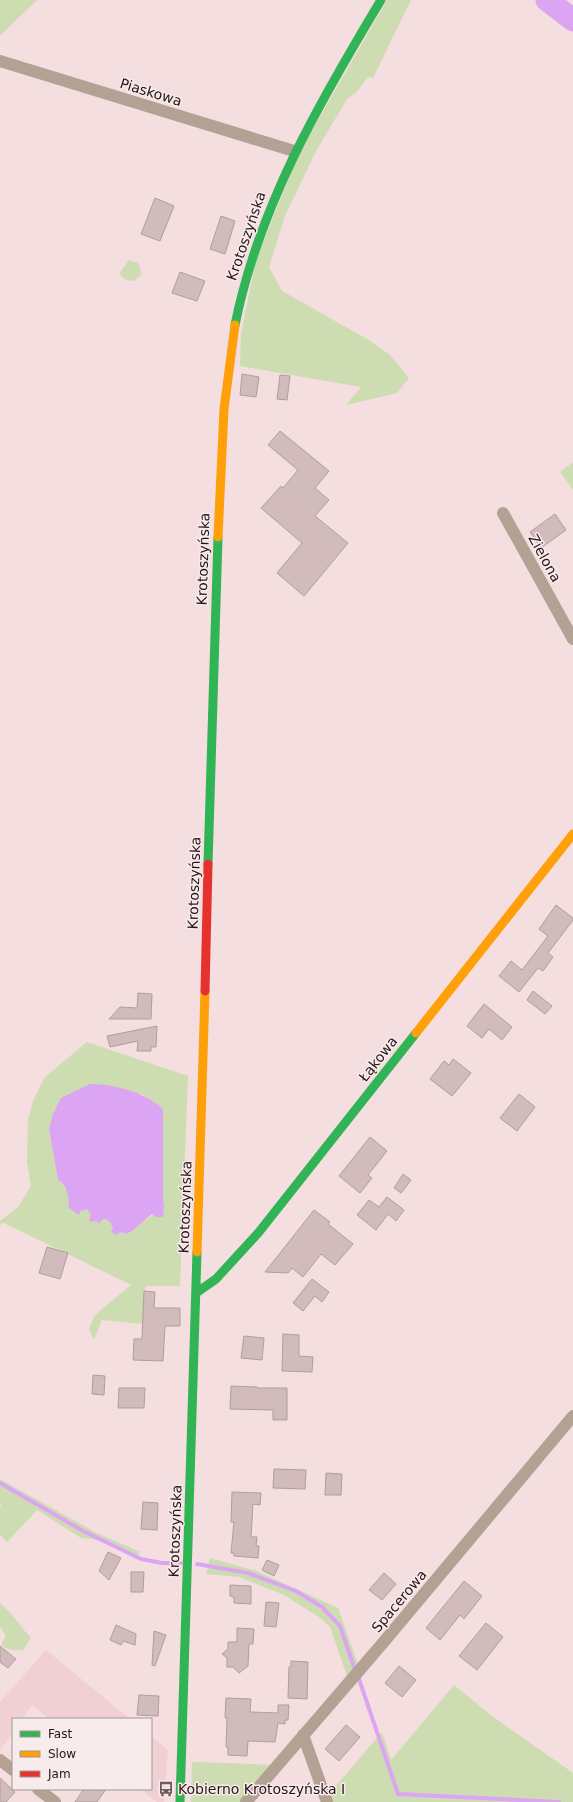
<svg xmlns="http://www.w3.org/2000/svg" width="573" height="1802" viewBox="0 0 573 1802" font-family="'DejaVu Sans',sans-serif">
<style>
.built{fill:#f1d0d3}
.green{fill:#cedcb1;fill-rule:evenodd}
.water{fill:#dca5f3}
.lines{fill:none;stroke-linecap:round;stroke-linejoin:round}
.stream{stroke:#dca5f3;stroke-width:4}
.river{stroke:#dca5f3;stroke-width:23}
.building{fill:#d1bcbb;stroke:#b19d9c}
.street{stroke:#b3a194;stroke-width:12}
.fast{stroke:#30b455;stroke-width:9}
.slow{stroke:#ff9f0a;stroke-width:9}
.jam{stroke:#e5322d;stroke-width:9}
.labels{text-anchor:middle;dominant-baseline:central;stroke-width:3;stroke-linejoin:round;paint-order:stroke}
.street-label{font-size:14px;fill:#281315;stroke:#f7ebeb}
.poi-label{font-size:14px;fill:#281315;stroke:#f7ebeb;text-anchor:start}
</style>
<rect width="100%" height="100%" fill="#f4dee0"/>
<!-- built -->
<path class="built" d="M46 1650 130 1719H49L32 1705 22 1719H13V1732L0 1750V1702Z
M151 1736 168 1750 164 1802H157L140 1789H151Z"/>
<!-- green -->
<path class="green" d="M0 0H37L0 36Z
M387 0H411L373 78 368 77 356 93 347 99 315 153 285 216 269 267 282 291 369 340 390 355 409 378 397 393 346 405 361 387 240 366 241 334 256 260 298 155Z
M535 0H561L573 10V30Z
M129 260 138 263 142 274 134 281 126 280 119 274Z
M573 462V490L560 472Z
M87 1042 188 1076 180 1286H146L144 1291 143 1324 102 1320 94 1340 89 1329 95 1315 131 1285 2 1222 0 1226V1221L18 1207 31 1186 27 1162 28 1120 33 1101 45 1077ZM125 1090 144 1095 163 1122V1196L164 1207 126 1234 113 1228 110 1222 106 1219H103L99 1224 87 1209 81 1211 80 1215 63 1183 58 1180 49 1129Z
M0 1479 95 1532 140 1552 136 1557 99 1540 81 1538 37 1510 7 1542 0 1535V1508L1 1506 0 1503Z
M210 1558 257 1571 338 1608 358 1664 347 1676 330 1627 319 1617 282 1594 239 1577 206 1574Z
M0 1603C12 1613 20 1626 31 1638L23 1650C14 1651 8 1650 1 1645L6 1636 0 1627Z
M454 1685 492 1716 573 1773V1802H333L330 1793 382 1732 391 1760Z
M192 1762H199L273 1765 242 1802H191Z"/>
<!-- water -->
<path class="water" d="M90 1084C114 1084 145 1092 163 1109V1196L164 1207 163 1217H156L152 1214 132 1231 126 1234 121 1232 115 1235 111 1231 113 1228 110 1222 106 1219H103L99 1224 96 1221 92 1222 89 1221 91 1215 87 1209 81 1211 79 1215 69 1208C68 1197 69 1186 58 1180L49 1129 53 1114 61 1098Z"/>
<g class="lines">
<!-- stream -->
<path class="stream" d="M0 1483 83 1531 141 1559 162 1563H181
M197 1564 248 1573 296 1591 322 1607 340 1626 354 1667
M359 1679 398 1794 559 1802"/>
<!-- river -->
<path class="river" d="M547 0 573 20"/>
</g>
<!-- building -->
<path class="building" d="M155 198 174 206 160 241 141 234Z
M221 216 235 221 225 254 210 249Z
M180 272 205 281 197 301 172 293Z
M242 374 259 377 256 397 240 395Z
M280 375 290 376 287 400 277 399Z
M280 431 329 471 315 488 329 500 315 516 348 543 304 596 277 573 302 543 261 508 281 486 283 488 298 470 268 445Z
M555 514 566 530 541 548 530 532Z
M556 905 573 918V920L548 953 553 957 543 971 538 968 519 992 499 976 511 961 522 970 548 936 539 929Z
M533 991 552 1006 545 1014 527 1000Z
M138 993 152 994 151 1019H109L120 1007 137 1008Z
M484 1004 512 1027 502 1040 489 1029 482 1038 467 1026Z
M157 1026 156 1047H151V1051H137L138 1041 110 1047 107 1036Z
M453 1059 471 1073 452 1096 430 1079 444 1061 449 1065Z
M519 1094 535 1107 517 1131 500 1118Z
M370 1137 387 1151 368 1175 372 1178 360 1193 339 1176Z
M403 1174 411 1180 401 1193 394 1188Z
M387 1197 404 1210 396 1221 388 1214 376 1230 357 1215 369 1200 379 1207Z
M314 1210 330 1222 328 1224 353 1244 335 1265 321 1254 303 1277 292 1268 288 1273 265 1272Z
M47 1247 68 1253 60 1279 39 1273Z
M312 1279 329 1292 322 1302 315 1296 303 1311 293 1303Z
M144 1291 155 1292 154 1308H180V1326H165L163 1361 133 1360 134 1339H142Z
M283 1334 299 1335V1356L313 1357 312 1372 282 1371Z
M244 1336 264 1338 262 1360 241 1358Z
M93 1375 105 1376 104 1395 92 1394Z
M231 1386 257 1387V1388H287V1420H273V1410L230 1409Z
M119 1388H145L144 1408H118Z
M274 1469 306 1470 305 1489 273 1488Z
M326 1473 342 1474 341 1495H325Z
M232 1492 261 1493 260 1505 253 1504 251 1537H257L256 1546H259L258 1558 234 1556V1553H231L234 1522H231Z
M143 1502 158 1503 157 1530 141 1529Z
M108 1552 121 1558 109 1580 99 1571Z
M267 1560 279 1565 274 1576 262 1570Z
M131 1572H144L143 1592H131Z
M384 1573 396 1584 382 1600 369 1590Z
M464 1581 482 1596 464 1619 460 1615 440 1640 426 1628Z
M230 1585 251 1586V1604L234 1603V1597L230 1596Z
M266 1602 279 1603 276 1627 264 1626Z
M486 1623 503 1637 477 1670 459 1656Z
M116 1625 136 1634 135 1645 123 1641 121 1645 110 1640Z
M237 1628 254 1629 253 1644H249L248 1666 239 1673 233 1667H227V1658L222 1654 228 1649V1642H237Z
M154 1631 166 1635 155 1666 152 1665Z
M0 1646 16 1659 8 1668 0 1662Z
M291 1661 308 1662 307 1699 288 1698 289 1667H291Z
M399 1666 416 1680 402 1697 385 1683Z
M139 1695 159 1696 158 1716 137 1715Z
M226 1698 251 1699 250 1712 278 1713V1705H289L288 1720H285V1724L278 1723 275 1742 248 1741 247 1756 228 1755V1747H226L227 1718H225Z
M346 1725 360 1737 339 1761 325 1749Z
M0 1778 15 1792 6 1802H0Z
M84 1789H106L97 1802H75Z"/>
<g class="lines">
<!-- street -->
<path class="street" d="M0 61 294 151
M503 513 573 639
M303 1735 327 1802
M0 1760 13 1770
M38 1789 55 1802
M246 1802 382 1644 573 1416"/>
<!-- fast -->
<path class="fast" d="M235 325C259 206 319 103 381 0
M208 864 218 537
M196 1293 216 1279 259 1232 416 1033
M180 1802 197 1252"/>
<!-- slow -->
<path class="slow" d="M218 537 224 409 235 325
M416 1033 573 834
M197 1252 205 991"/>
<!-- jam -->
<path class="jam" d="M205 991 208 864"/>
</g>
<!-- icons -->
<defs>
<g id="bus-bare" transform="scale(1.2)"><path d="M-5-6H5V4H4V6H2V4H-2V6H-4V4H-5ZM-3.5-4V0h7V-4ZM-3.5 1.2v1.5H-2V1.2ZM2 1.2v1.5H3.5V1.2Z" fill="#6f5a5c" stroke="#f7ebeb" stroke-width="2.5" paint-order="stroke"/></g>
</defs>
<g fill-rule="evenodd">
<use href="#bus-bare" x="166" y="1789"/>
</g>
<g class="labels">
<!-- street labels -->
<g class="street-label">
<text transform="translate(151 92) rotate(17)">Piaskowa</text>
<text transform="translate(246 236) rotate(-71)">Krotoszyńska</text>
<text transform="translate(545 558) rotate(61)">Zielona</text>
<text transform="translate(203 559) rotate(-88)">Krotoszyńska</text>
<text transform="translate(194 883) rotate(-88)">Krotoszyńska</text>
<text transform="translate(378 1059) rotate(-52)">Łąkowa</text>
<text transform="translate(185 1207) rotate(-88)">Krotoszyńska</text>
<text transform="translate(175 1531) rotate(-88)">Krotoszyńska</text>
<text transform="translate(399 1601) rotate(-50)">Spacerowa</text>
</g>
<!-- poi labels -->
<g class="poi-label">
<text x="178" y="1789">Kobierno Krotoszyńska I</text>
</g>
</g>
<!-- legend -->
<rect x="12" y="1718" width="140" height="72" fill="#f7ebeb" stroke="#a49595"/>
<rect x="20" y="1731" width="20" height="6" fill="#30b455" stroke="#a49595"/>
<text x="48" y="1738" font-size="12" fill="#281315">Fast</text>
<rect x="20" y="1751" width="20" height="6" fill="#ff9f0a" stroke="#a49595"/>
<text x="48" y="1758" font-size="12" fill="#281315">Slow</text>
<rect x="20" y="1771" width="20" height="6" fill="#e5322d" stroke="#a49595"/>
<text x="48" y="1778" font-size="12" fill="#281315">Jam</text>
</svg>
